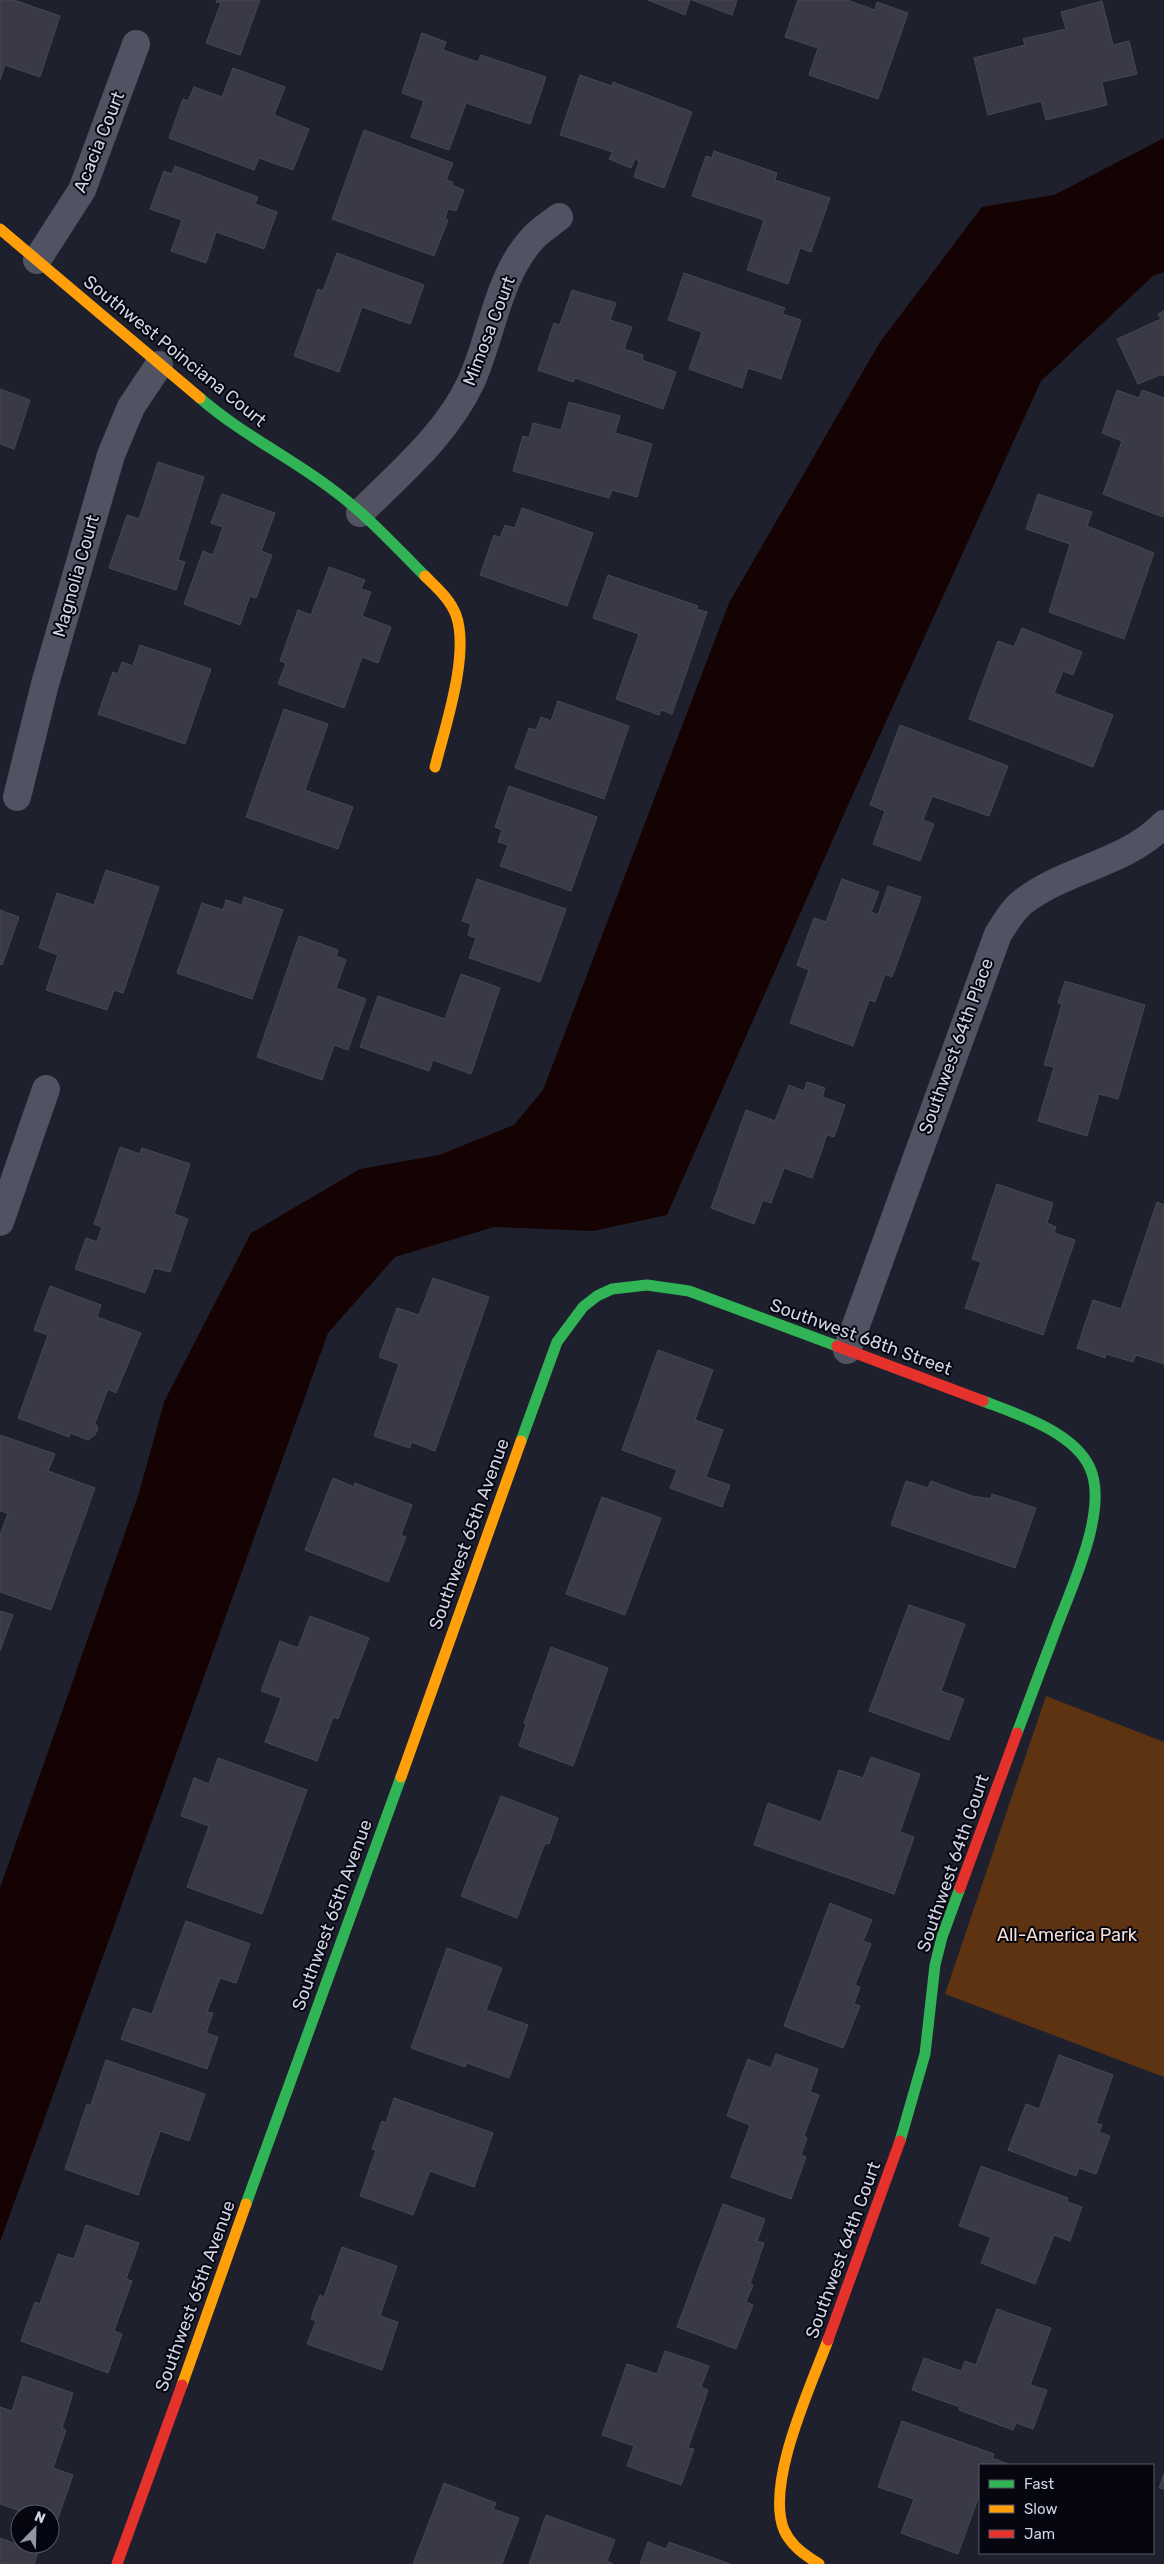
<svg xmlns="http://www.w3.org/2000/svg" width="1164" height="2564" viewBox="0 0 1164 2564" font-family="Rubik,sans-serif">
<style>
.green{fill:#5e3312}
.water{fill:#150304}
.building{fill:#393a45;stroke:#464754}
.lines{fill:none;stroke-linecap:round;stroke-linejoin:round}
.street{stroke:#515363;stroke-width:28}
.fast{stroke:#30b455;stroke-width:11}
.slow{stroke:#ff9f0a;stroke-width:11}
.jam{stroke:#e5322d;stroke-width:11}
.labels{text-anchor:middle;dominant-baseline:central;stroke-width:4;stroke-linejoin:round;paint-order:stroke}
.street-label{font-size:18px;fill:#d1d4e5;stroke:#060610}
.park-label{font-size:18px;fill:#f3dfd3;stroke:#060610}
</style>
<rect width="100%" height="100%" fill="#1f202d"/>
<!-- green -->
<path class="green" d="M1046 1696 1164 1742V2077L945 1994Z"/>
<!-- water -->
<path class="water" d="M1164 138V272L1153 276 1041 381 849 803 667 1215 593 1231 494 1227 395 1257 328 1333 0 2242V1888L139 1493 164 1402 251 1233 360 1169 439 1155 514 1125 543 1090 729 603 880 342 982 207 1054 195Z"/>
<!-- building -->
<path class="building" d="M0 0H14L60 16 40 77 5 65 0 80Z
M217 0H260L240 55 206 43 221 3 216 2Z
M648 0H690L685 15Z
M692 0H737L732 15Z
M798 0H847L875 10 877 2 908 13 878 99 809 75 818 48 785 37Z
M1102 1 1113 45 1129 41 1137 74 1102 82 1107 105 1046 120 1041 101 988 115 974 58 1025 45 1023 39 1066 29 1061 12Z
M422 33 446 42 443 50 478 62 481 55 546 77 530 124 466 103 449 150 411 137 424 101 402 93Z
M233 68 285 87 274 115 309 129 293 170 259 158 254 170 169 138 183 99 188 101 194 87 222 97Z
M580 75 612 86 613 82 692 112 664 188 634 177 639 161 635 159 631 168 609 159 613 152 560 135Z
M364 130 453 163 446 180 453 182 452 185 464 190 456 211 448 209 445 219 448 220 434 256 332 219Z
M714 151 777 173 775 180 830 198 811 252 800 248 788 284 747 270 764 220 692 196 706 156 712 158Z
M175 166 258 197 255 204 277 212 264 249 216 232 206 263 171 251 182 220 150 209 164 171 172 174Z
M337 253 424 285 410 324 362 307 339 372 294 356 318 289 323 291Z
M684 273 785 308 782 314 801 320 781 379 748 368 742 388 689 369 702 332 668 320Z
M572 290 616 303 610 320 632 327 624 349 643 355 642 360 676 372 663 409 575 378 573 382 538 370 554 323 560 325Z
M1164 311V376L1160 375 1138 384 1117 339 1161 319 1158 314Z
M0 389 30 400 14 449 0 444Z
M1117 390 1139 398 1142 390 1164 398 1163 517 1103 494 1122 441 1102 433Z
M569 402 620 416 615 433 652 444 637 497 612 490 609 498 513 471 523 436 529 438 533 423 561 430Z
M158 462 204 477 178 560 185 562 176 590 109 568 127 515 139 519Z
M222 494 275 513 261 551 272 555 256 598 250 596 240 625 184 604 203 551 213 555 223 527 211 523Z
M1038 494 1092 512 1087 526 1154 553 1124 639 1049 612 1070 544 1026 529Z
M522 508 593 533 567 606 480 575 494 535 500 538 505 525 515 528Z
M329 567 365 580 361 589 371 592 362 616 391 627 378 663 362 657 344 708 278 684 286 663 280 661 298 610 311 615Z
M608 575 698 606 696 609 707 612 672 714 661 710 659 715 616 699 639 634 593 618Z
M1022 628 1082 652 1073 675 1063 671 1054 693 1113 715 1093 767 969 719 998 641 1014 647Z
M140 645 211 669 185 744 98 714 113 672 118 674 122 662 133 666Z
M558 701 629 726 604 799 515 768 529 728 536 730 541 717 551 721Z
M284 709 328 724 305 790 353 807 338 849 246 817Z
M900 725 1008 766 989 816 932 796 923 820 934 824 920 861 873 844 885 811 870 805Z
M509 786 597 817 571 891 500 866 508 845 498 842 502 830 495 827Z
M106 870 159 887 123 993 114 990 107 1010 46 990 58 955 39 948 57 893 94 905Z
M477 879 566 909 540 982 469 958 476 938 468 935 471 924 462 921Z
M842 879 879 892 871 912 878 915 888 886 921 897 892 977 885 974 875 1002 869 1000 853 1046 790 1023 809 970 797 965 814 918 826 922Z
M244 897 283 910 252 999 177 973 202 903 223 910 226 900 242 905Z
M0 910 19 917 2 965 0 964Z
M299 936 338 950 336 956 346 960 336 988 366 999 348 1050 334 1045 322 1080 257 1057Z
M461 974 500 988 471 1074 433 1060 429 1071 360 1047 378 996 445 1019Z
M1065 981 1145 1005 1118 1099 1099 1094 1087 1136 1038 1121 1054 1067 1044 1065 1062 1004 1058 1003Z
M807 1082 825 1088 822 1097 845 1105 834 1137 827 1135 812 1178 784 1168 771 1203 763 1200 754 1224 711 1208 746 1110 775 1121 789 1085 804 1091Z
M120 1147 140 1154 142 1148 190 1164 174 1214 188 1219 170 1272 154 1268 145 1293 75 1269 86 1238 97 1242 102 1227 94 1224Z
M997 1184 1053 1203 1047 1223 1056 1227 1054 1233 1075 1240 1043 1335 965 1308 981 1262 972 1259Z
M1157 1202 1164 1205V1364L1136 1355 1133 1362 1106 1354 1105 1358 1077 1348 1093 1300 1121 1309Z
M433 1278 489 1297 435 1451 411 1442 410 1448 374 1436 399 1364 379 1357 397 1308 419 1315Z
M50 1286 101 1305 97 1317 141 1333 116 1393 108 1389 95 1423 98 1428 95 1435 88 1440 70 1433 69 1437 18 1418 48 1335 34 1330Z
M658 1350 713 1370 695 1420 723 1430 706 1477 730 1485 722 1507 670 1488 677 1470 622 1450Z
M0 1435 55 1454 48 1471 95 1488 51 1610 0 1592V1535L8 1513 0 1511Z
M333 1478 354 1487 355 1483 412 1505 401 1535 406 1537 388 1582 305 1550Z
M906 1481 928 1488 931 1481 972 1496 991 1499 992 1494 1036 1508 1015 1568 891 1525Z
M602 1497 661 1518 625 1615 566 1594Z
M909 1605 965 1624 941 1691 964 1699 949 1740 869 1711Z
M0 1611 13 1615 0 1651Z
M310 1616 369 1638 338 1719 333 1717 317 1761 265 1742 281 1698 261 1691 280 1641 298 1648Z
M551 1647 608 1668 573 1766 519 1746 526 1725 524 1723Z
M871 1757 920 1774 900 1832 914 1837 894 1894 754 1845 768 1803 821 1822 839 1770 863 1778Z
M218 1758 307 1790 262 1914 187 1887 209 1826 181 1816 194 1778 209 1784Z
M501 1796 558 1818 549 1844 545 1843 517 1918 461 1896Z
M830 1903 872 1920 863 1941 871 1944 855 1985 860 1987 854 2004 860 2006 843 2048 784 2026Z
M186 1921 250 1944 236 1983 220 1978 207 2012 213 2013 206 2033 218 2037 207 2069 121 2039 133 2008 152 2014Z
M447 1948 502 1968 486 2010 528 2025 509 2078 467 2063 465 2067 411 2048Z
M776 2054 818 2069 810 2092 819 2095 804 2136 807 2138 801 2155 806 2157 791 2199 731 2177 750 2125 727 2116 737 2088 748 2059 771 2068Z
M1059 2055 1113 2075 1096 2123 1102 2125 1099 2132 1110 2136 1096 2174 1079 2168 1076 2176 1008 2150 1026 2104 1039 2109Z
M106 2060 205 2094 189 2141 160 2131 138 2195 65 2169 87 2104 91 2105Z
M394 2098 493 2133 474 2187 430 2171 413 2215 360 2196 376 2150 372 2149 382 2121 386 2123Z
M981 2166 1068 2198 1067 2202 1082 2207 1070 2241 1054 2235 1035 2284 981 2263 991 2237 959 2226Z
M723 2204 765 2219 757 2241 764 2243 750 2284 753 2285 746 2302 753 2305 736 2349 677 2327Z
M86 2225 139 2243 126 2279 132 2281 114 2331 122 2334 108 2373 21 2341 35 2302 40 2304 58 2254 74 2259Z
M342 2247 397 2266 380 2316 398 2322 382 2370 307 2344 316 2321 311 2319 315 2307 320 2295 324 2297Z
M997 2309 1051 2328 1030 2385 1047 2390 1033 2429 1016 2423 1013 2430 959 2410 960 2407 912 2390 924 2358 961 2371 965 2361 976 2365Z
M665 2351 709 2366 701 2387 708 2390 688 2448 694 2449 681 2485 627 2466 634 2446 602 2435 627 2364 657 2374Z
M23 2376 73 2393 62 2428 66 2430 53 2468 73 2475 56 2524 50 2522V2514H29L0 2504V2407L12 2411Z
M902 2421 994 2454 992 2458 1011 2465H980V2493L958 2554 901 2533 914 2499 878 2487Z
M1164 2474V2489L1159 2488Z
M444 2483 496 2503 493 2509 519 2518 502 2564H413Z
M546 2515 615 2540 607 2561 613 2564H529Z
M0 2538 38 2552 34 2564H0Z
M648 2542 666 2549 669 2542 730 2564H640Z"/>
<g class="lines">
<!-- street -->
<path class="street" d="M37 260 82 190 136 44
M360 513C399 474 447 434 471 382 492 336 497 278 532 239 539 231 550 224 559 217
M17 797 45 684 111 455 131 407 159 365
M0 1222 46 1089
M847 1350 998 934C1006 922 1013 909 1024 901 1067 868 1125 864 1164 824"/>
<!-- fast -->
<path class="fast" d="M200 398C241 434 290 457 333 490 367 515 395 546 425 576
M983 1401C1017 1414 1074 1432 1090 1468 1109 1510 1071 1588 1056 1629 1043 1663 1030 1698 1017 1733
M521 1441 557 1342 583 1307 597 1296 612 1289 647 1285 689 1291 837 1346
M900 2141 925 2054 935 1965 942 1937 960 1888
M246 2204 401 1777"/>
<!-- slow -->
<path class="slow" d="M0 229 200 398
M425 576C437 588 450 599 456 615 470 654 445 727 435 767
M401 1777 521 1441
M182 2385 246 2204
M819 2564C805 2555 791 2546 784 2530 765 2483 811 2386 828 2340"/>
<!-- jam -->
<path class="jam" d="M837 1346 983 1401
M960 1888 1017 1733
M828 2340 900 2141
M117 2564 182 2385"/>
</g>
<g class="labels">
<!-- street labels -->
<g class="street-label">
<text transform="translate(99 142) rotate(-68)">Acacia Court</text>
<text transform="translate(489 331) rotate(-69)">Mimosa Court</text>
<text transform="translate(175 351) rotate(39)">Southwest Poinciana Court</text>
<text transform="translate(76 576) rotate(-74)">Magnolia Court</text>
<text transform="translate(956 1046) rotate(-70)">Southwest 64th Place</text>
<text transform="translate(861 1337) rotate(20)">Southwest 68th Street</text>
<text transform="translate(469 1534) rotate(-70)">Southwest 65th Avenue</text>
<text transform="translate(953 1863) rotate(-71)">Southwest 64th Court</text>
<text transform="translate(332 1915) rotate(-70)">Southwest 65th Avenue</text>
<text transform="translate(843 2250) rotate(-70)">Southwest 64th Court</text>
<text transform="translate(195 2296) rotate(-70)">Southwest 65th Avenue</text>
</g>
<!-- park labels -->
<g class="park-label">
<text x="1067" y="1935">All-America Park</text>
</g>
</g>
<!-- legend -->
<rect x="979" y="2464" width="175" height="90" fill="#060610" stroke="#575865"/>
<rect x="989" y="2480" width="25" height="8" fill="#30b455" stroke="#575865"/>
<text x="1024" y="2489" font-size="15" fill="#d1d4e5">Fast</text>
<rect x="989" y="2505" width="25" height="8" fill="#ff9f0a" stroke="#575865"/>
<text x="1024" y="2514" font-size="15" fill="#d1d4e5">Slow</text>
<rect x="989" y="2530" width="25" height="8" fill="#e5322d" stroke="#575865"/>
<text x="1024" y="2539" font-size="15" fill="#d1d4e5">Jam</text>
<!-- north arrow -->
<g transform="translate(35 2529) rotate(23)"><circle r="24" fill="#060610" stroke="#575865"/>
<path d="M0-4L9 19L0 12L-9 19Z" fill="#9395a5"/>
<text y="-8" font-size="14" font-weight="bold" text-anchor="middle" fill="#d1d4e5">N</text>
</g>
</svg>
